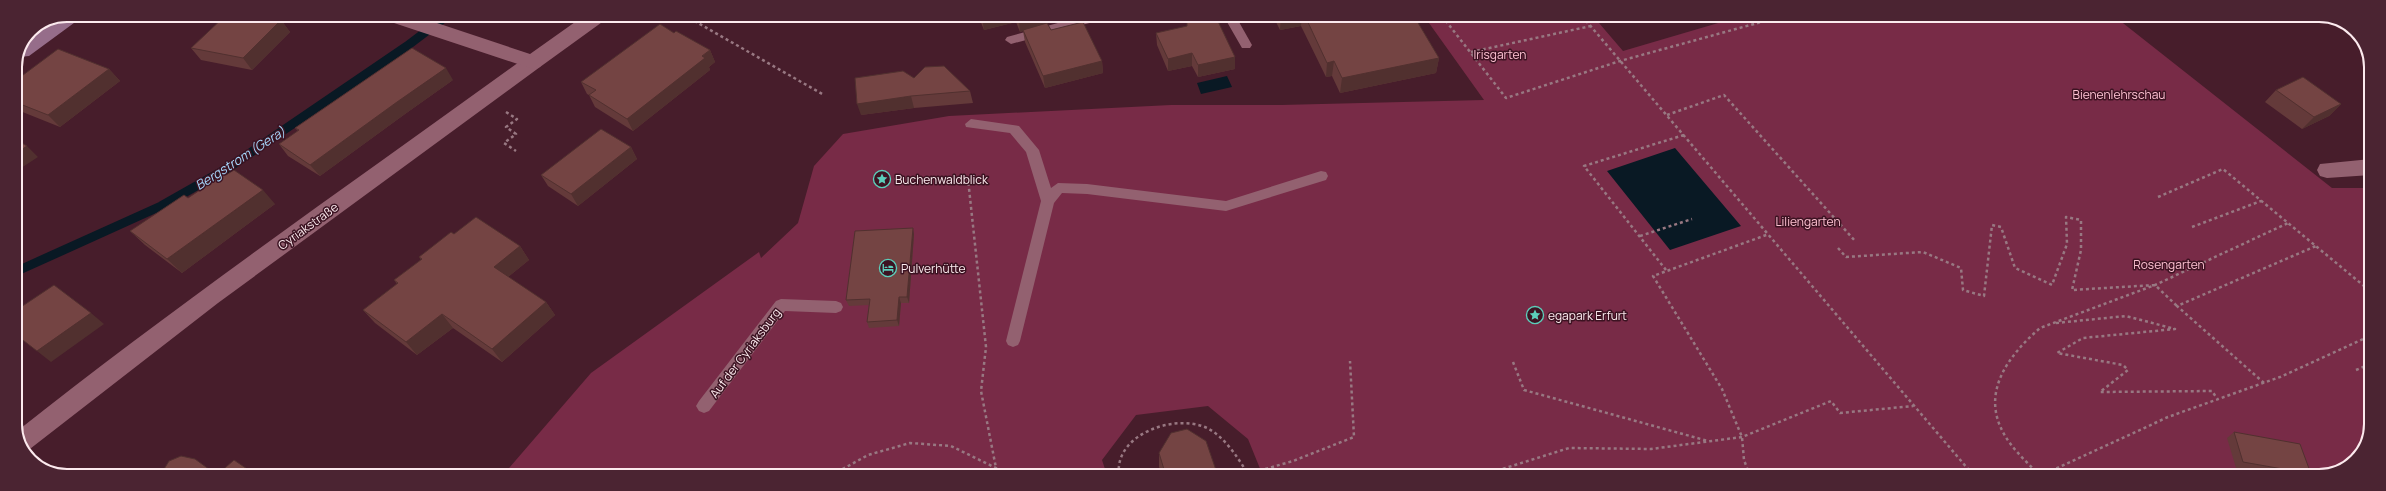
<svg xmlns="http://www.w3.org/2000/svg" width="2386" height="491" viewBox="0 0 2386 491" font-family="Manrope,sans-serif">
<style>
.green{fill:#782b47}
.water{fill:#091924}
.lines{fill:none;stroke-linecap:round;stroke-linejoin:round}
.stream{stroke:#091924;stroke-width:9}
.path{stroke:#987882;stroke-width:2.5;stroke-dasharray:3 3;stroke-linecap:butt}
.service{fill:#936170;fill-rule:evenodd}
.minor{fill:#936170;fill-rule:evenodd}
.tertiary{fill:#936170;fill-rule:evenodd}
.secondary{fill:#966d8a;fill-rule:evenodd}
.wall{fill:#643a3a}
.shaded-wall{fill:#51302f}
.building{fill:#744443;stroke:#51302f}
.labels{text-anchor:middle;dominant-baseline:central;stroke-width:3;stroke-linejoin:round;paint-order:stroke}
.park-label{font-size:12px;fill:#fdc0d1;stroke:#3c1322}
.poi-label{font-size:12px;fill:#fceaee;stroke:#3c1322;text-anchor:start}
.street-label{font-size:12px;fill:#fceaee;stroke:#3c1322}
.water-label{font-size:13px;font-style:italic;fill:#a6d8fd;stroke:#3c1322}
.rim{fill:none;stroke:#fceaee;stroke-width:2}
</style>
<rect width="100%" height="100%" fill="#471d2b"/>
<!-- green -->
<path class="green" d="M1424 16H1593L1623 51 1742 16H2114L2332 188H2371L2370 434 2353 463 2320 476H1263L1248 439 1208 406 1136 415 1102 460 1107 475H503L591 373 759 252 761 258 798 223 814 166 843 134 949 116 1171 105H1281L1484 100Z"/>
<!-- water -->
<path class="water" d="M1227 76 1232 87 1201 94 1197 83Z
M1675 148 1741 226 1670 250 1607 171Z"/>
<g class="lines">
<!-- stream -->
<path class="stream" d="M15 272 161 206 228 168 407 46 448 15"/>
<!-- path -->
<path class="path" d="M684 15 824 95
M1442 16 1506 98 1620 61 1783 16
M1582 16 1974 476
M1471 52 1591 26
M506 112 517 119 506 127 516 134 504 143 516 151
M1667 115 1724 95 1856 242
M882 179H968L986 347 981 391 996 468 993 475
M2158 197 2223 169 2370 291
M2192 227 2261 201
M1640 236 1692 219
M1838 248 1846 257 1923 252 1961 268 1963 290 1984 296 1992 225 2001 227 2015 268 2052 285 2067 244 2066 217 2081 220V250L2072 290 2155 285 2177 306
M1666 270 1584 166 1684 135
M2056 323 2126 316 2175 329 2083 338 2057 353 2123 365 2128 370 2100 392 2212 391 2218 400
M1513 362 1524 390 1708 441
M2356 370 2370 364
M2264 383 2177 306 2316 246
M1248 474 1293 461 1354 437 1350 361
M832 475 868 455 910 443 951 446 996 468 1005 475
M1119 475C1114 434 1175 413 1207 428 1225 437 1239 459 1249 476
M1480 476 1569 448 1651 449 1742 437 1831 401 1840 413 1913 406
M1750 476 1744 460 1742 437 1722 389 1653 276 1769 234
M2040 476C2028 463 2013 450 2004 434 1980 392 2009 355 2040 328L2155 285 2288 223
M2040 476 2168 417 2280 377 2370 336"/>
<!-- service -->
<path class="service" d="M1087 15H1110L1108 18 1011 44 1005 40 1007 37Z
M1223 15H1235L1252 45 1250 48H1242Z
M971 119 1019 126 1039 150 1051 188 1058 183 1087 184 1226 201 1321 171 1326 172 1328 176 1326 180 1226 211 1087 194 1062 193 1054 203 1020 341 1018 345 1013 347 1008 345 1006 341 1041 201 1026 152 1010 133 966 127 965 124Z
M781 299 836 301 841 303 843 307 841 311 836 313 785 311 709 411 704 413 699 411 696 406 699 401 776 301Z"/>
<!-- minor -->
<path class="minor" d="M533 55 540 57 543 62 540 67 218 303 26 452 16 432C181 301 355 181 526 57Z
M2371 159V175L2327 178 2320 176 2317 170 2320 164Z"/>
<!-- tertiary -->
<path class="tertiary" d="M383 15H413L530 54 585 15H607L605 20 540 67 533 69 385 20Z"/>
<!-- secondary -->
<path class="secondary" d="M67 15H80L78 20 29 56 19 57C31 29 40 26 67 15Z"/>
</g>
<!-- wall -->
<path class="wall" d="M978 15H1043L1044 24 1051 30 1102 61 1103 73 1045 88 1025 42 1023 31 1020 32 1016 22 984 30Z
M1273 16H1414L1439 58 1436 73 1340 93 1332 76 1326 77 1301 26 1280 30Z
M281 20 290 32 252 70 201 60 191 48Z
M674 33 710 50 715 62 709 67 710 70 633 131 595 107 589 95 587 94 581 82Z
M1156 33 1235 57V69L1198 77 1192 66 1168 71 1157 45Z
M109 69 120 81 60 127 15 109V81Z
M914 78 970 91 973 103 914 108 861 115Z
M453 80 405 114 320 176 288 156 279 144 298 131 295 128Z
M2276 90 2341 104 2329 116 2302 129 2265 102Z
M631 147 637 159 578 206 548 186 541 175Z
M188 198 275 204 182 273 145 245 130 231Z
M454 234 520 246 529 260 508 277 546 302 555 315 502 362 453 328 417 355 375 323 363 310 397 284 394 280 421 260 419 257Z
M914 234 909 303H901L899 326 869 328 867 322 869 305 849 306 846 300Z
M2234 432 2311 474 2309 476H2283L2236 468 2227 438Z
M1159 453 1218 476H1162L1159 467Z"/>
<!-- shaded-wall -->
<path class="shaded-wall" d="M994 15H1015L1016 22 984 30 982 18Z
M1034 15H1043L1044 25 1020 32 1019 20Z
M1281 16H1302L1301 26 1280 30Z
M281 20 290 32 252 70 243 58Z
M710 50 715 62 709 67 710 70 633 131 627 119Z
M1192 53V66L1168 71V59Z
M1235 57V69L1198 77V65Z
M1439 58 1436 73 1340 93 1342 78Z
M1102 61 1103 73 1045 88 1043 76Z
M1334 61 1332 76 1326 77 1327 63Z
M446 68 453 80 405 114 320 176 310 165 397 102Z
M109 69 120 81 60 127 48 115Z
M911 96 914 108 861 115 857 104Z
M2341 104 2329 116 2302 129 2314 117Z
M27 146 38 157 15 172V154Z
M631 147 637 159 578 206 571 194Z
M263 190 275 204 182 273 167 259Z
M913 228 914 234 909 303 907 297Z
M520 246 529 260 503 281 494 267Z
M899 297 901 303 899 326 897 320Z
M546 302 555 315 502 362 492 349Z
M91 313 104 324 51 362 37 351Z
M442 314 453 328 417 355 406 342Z"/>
<!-- building -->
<path class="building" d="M226 15H256L281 20 243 58 191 48Z
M981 15H994L982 18Z
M1017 15H1034L1019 20Z
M1208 15H1215L1235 57 1198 65 1192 53 1168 59 1156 33 1187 26V20Z
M1305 16H1414L1439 58 1342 78 1334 61 1327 63Z
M1083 22 1102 61 1043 76 1023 30 1047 23 1051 30Z
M660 24 674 33 676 31 710 50 702 56 705 58 627 119 589 95 596 90 581 82Z
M412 48 446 68 397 102 310 165 279 144 299 130 295 128Z
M58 49 109 69 48 115 15 102V81Z
M944 66 970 91 911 96 857 104 855 78 903 71 914 78 925 67Z
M2303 77 2341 104 2314 117 2276 90Z
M601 129 631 147 571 194 541 175Z
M15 139 27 146 15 154Z
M234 170 263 190 167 259 130 231 184 195 188 198 224 174 226 175Z
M476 217 520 246 494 267 546 302 492 349 442 314 406 342 363 310 398 283 394 280 422 259 419 257 451 232 454 234Z
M913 228 907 297H899L897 320 867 322 870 299 846 300 855 231Z
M54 285 91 313 37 351 15 334V311Z
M1187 429 1206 441 1218 476H1166L1159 453 1171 433Z
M2234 432 2300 444 2311 474 2243 462Z
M181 456 195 459 217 475 234 460 256 475H156L161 474 169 461Z"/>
<!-- icons -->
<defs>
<g id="sight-ring" transform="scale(0.9)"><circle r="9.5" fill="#3c1322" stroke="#5cceba" stroke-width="1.5"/><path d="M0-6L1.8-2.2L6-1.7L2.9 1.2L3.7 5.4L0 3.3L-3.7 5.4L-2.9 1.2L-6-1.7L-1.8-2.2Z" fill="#5cceba"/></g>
<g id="hotel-ring" transform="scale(0.9)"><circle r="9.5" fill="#3c1322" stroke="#5cceba" stroke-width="1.5"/><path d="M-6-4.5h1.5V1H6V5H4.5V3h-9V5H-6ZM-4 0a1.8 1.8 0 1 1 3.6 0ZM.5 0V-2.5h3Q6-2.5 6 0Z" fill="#5cceba"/></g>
</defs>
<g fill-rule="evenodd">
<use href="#sight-ring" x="882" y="179"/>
<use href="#hotel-ring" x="888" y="268"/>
<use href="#sight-ring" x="1535" y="315"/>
</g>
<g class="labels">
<!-- park labels -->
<g class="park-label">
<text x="1500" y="54">Irisgarten</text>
<text x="2119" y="94">Bienenlehrschau</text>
<text x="1808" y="221">Liliengarten</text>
<text x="2169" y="264">Rosengarten</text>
</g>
<!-- poi labels -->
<g class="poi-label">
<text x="895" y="179">Buchenwaldblick</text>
<text x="901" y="268">Pulverhütte</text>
<text x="1548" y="315">egapark Erfurt</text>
</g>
<!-- street labels -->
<g class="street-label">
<text transform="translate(308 226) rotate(-36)">Cyriakstraße</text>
<text transform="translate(745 353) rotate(-53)">Auf der Cyriaksburg</text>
</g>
<!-- water labels -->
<g class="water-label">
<text transform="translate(240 158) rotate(-33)">Bergstrom (Gera)</text>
</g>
</g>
<!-- crop -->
<path d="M0 0H2386V491H0ZM67 22H2319A45 45 0 0 1 2364 67V424A45 45 0 0 1 2319 469H67A45 45 0 0 1 22 424V67A45 45 0 0 1 67 22Z" fill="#4b2432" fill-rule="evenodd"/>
<path class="rim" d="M67 22H2319A45 45 0 0 1 2364 67V424A45 45 0 0 1 2319 469H67A45 45 0 0 1 22 424V67A45 45 0 0 1 67 22Z"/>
</svg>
